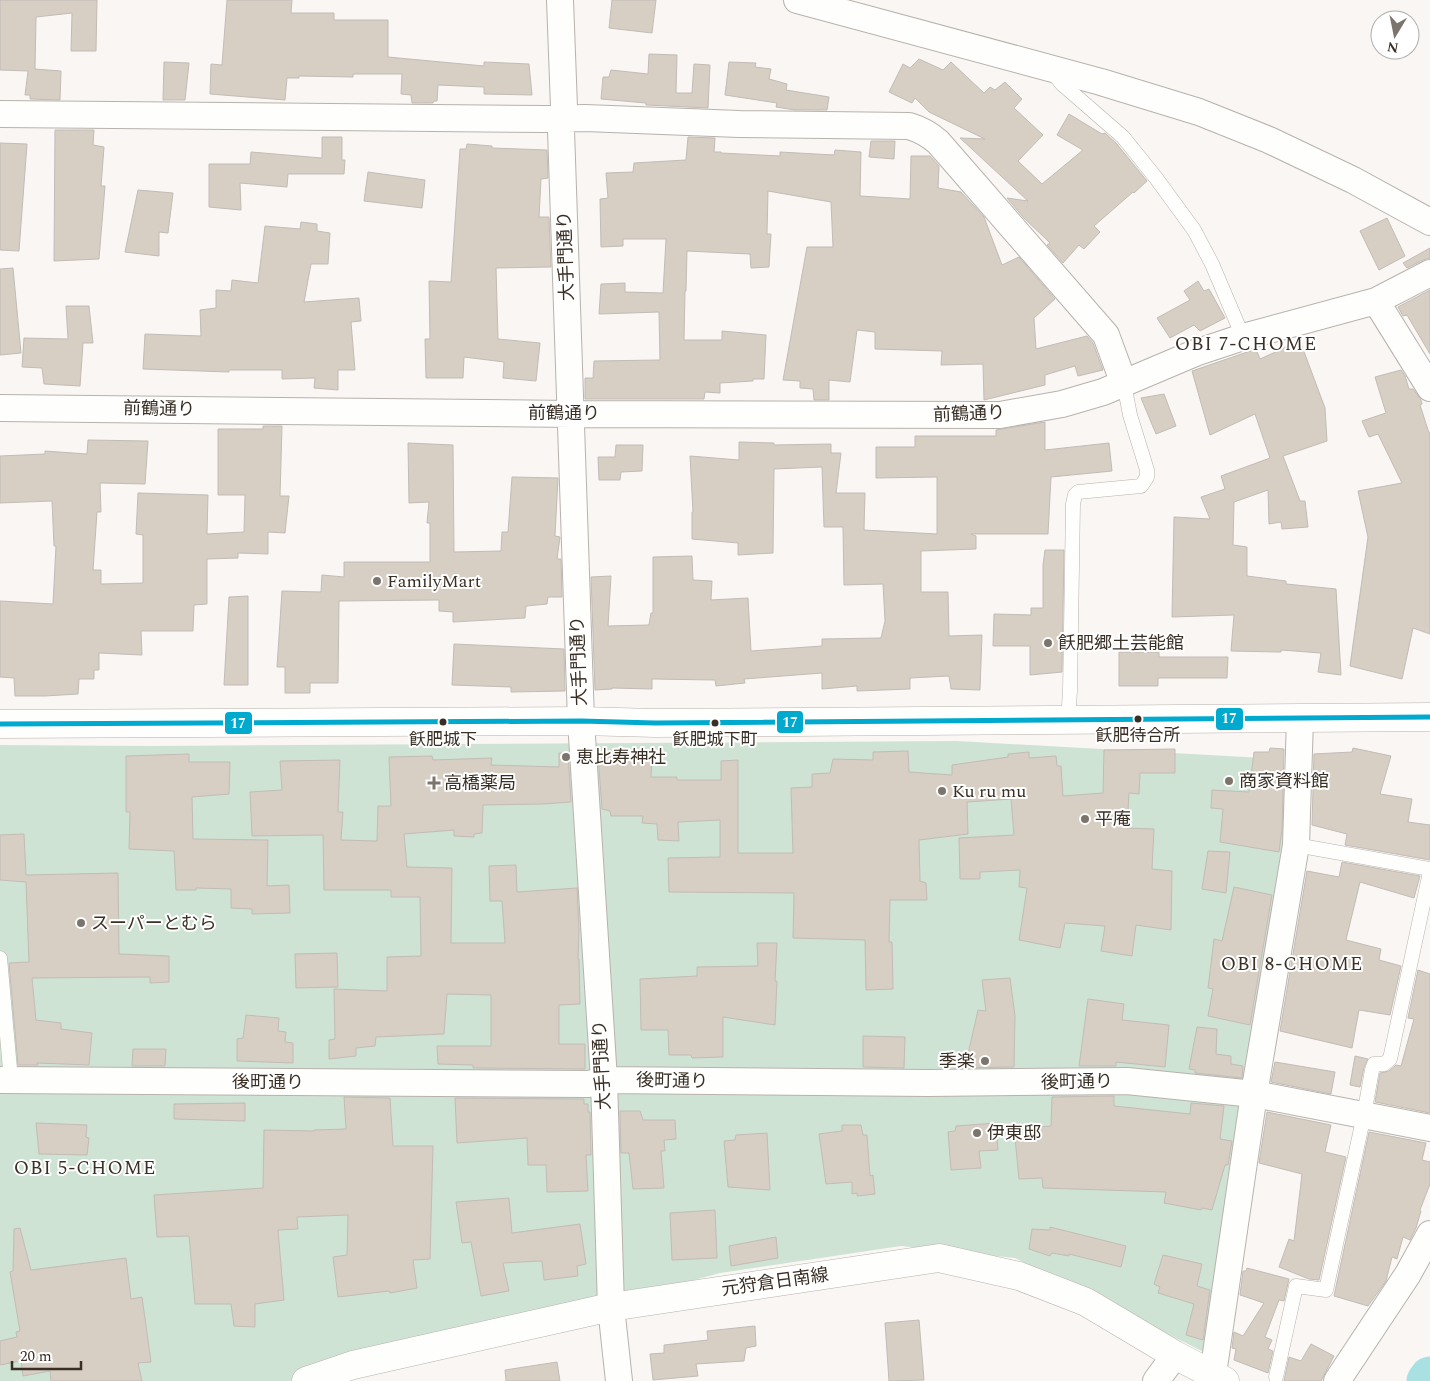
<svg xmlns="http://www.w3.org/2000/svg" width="1430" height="1381" viewBox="0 0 1430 1381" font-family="Spectral,'Noto Sans JP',serif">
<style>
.green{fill:#cfe3d5}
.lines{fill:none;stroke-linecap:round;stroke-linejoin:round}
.river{stroke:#a9e0e2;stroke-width:41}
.building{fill:#d7cec4;stroke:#c2bcb6}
.service-casing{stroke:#b8b2ac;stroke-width:15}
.minor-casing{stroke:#b8b2ac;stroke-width:28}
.secondary-casing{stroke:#b8b2ac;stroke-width:29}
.trunk-casing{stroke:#b8b2ac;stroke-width:29}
.service{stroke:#fefefd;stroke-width:14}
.minor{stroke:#fefefd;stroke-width:26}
.secondary{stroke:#fefefd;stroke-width:28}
.trunk{stroke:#fefefd;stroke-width:28}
.bus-1-casing{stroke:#fff;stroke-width:9}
.bus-1{stroke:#00a9ce;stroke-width:5}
.poi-dot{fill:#7c756d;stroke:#fff;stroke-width:2}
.bus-dot{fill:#392f25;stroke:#fff;stroke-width:2}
.labels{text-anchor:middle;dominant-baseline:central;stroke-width:4;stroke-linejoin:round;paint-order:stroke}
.bus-label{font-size:17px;fill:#392f25;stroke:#fff}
.street-label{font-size:18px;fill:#392f25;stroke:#fff}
.poi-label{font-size:18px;fill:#392f25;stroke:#fff;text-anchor:start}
.neighbourhood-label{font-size:19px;letter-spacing:1px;fill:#392f25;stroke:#fff}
.line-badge{stroke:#fff;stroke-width:2}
.badge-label{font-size:14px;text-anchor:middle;font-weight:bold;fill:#fff}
</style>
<rect width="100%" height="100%" fill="#f9f6f3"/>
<!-- green -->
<path class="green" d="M957 741 1282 759 1292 871 1216 1358 1015 1258 901 1246 720 1273 522 1327 305 1381H0V745L151 746Z"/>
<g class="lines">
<!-- river -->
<path class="river" d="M1427 1381 1430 1377"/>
</g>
<!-- building -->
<path class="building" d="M0 0H97L96 51H71L72 13 36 17 35 69 61 71 60 100 30 99V95H25L28 71 0 70Z
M227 0H292L291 13H334V20H388V57L484 66V62L529 64 532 95 484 94V87L438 85 437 101H434L433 103H412L411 95 401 94 402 74H353V77L299 76V78H287L285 100 210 94 211 64 222 65Z
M612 0H656L652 33 609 28Z
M649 54 677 55 676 93H692L694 64 710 65 708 108 646 105V103L601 99 603 77H609L611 70 648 74Z
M919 59 943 70 951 62 984 93 990 87 995 90 1005 82 1022 99 1014 108 1043 135 1018 161 1042 184 1083 150 1057 135 1069 114 1102 134 1105 133 1116 143 1147 181 1134 193 1133 192 1094 226 1100 232 1084 249 1079 245 1063 263 1047 245 1050 243 1024 218 1007 198 1028 201 960 138 985 139 929 112 915 98 912 103 889 92 903 64 910 68Z
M164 62 189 63 185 100H163Z
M729 62 756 63 755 67 771 69 769 79 787 84 786 90 829 97 827 110H795L776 107 777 103 725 95Z
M55 130H94L93 145 104 147 101 186H105L99 259 54 261Z
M322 137H342V160H345L344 174H288L287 187 240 183 241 210 209 207V164H250L251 152 322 158Z
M688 137 715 138 714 152H721V153L780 156V152L834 155 835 150 861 152 860 196 910 199 911 156H930L939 166 938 188 961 192 984 217 1002 265 1019 257 1055 299 1034 318 1036 349 1087 336 1093 343 1103 370 1078 376 1075 366 1045 375V385L984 400 983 364 941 365 942 351 875 349V332L857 330 850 382 829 380V400H814L813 389 800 388V381L783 380 807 247H833L831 202 768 191 767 234H771L769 267 751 268 750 254 687 251 686 291H685L684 340H722V331L766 335 764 379H753V381L720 383V393L705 392 704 399H585V378H593L594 361 660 360 659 312 599 314 601 284 625 283V292L663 293 666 239H623V246L601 247 600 199 608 198 606 173 633 172 634 163 686 160Z
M871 141H895L894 159 869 157Z
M0 143 27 144 19 251 0 250Z
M467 144 492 146V148L547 150 548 178 541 179 539 217H549L551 267 496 268 498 339 540 343 536 381 503 378 504 362 464 357 463 378H426L425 339H430L429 281 451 282 460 149H466Z
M368 172 425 180 422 208 364 201Z
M138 190 173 193 168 233 159 232V256L125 252Z
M1387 218 1405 256 1379 270 1360 231Z
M301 222 317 224V231L330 233 328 264H311L304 302 359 298 361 321 351 322 355 370H338V390L314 388 315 378 282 379V370H229V372L143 369 145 334 201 336 200 310 216 308V290L231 291 232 280 258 283 265 226 300 229Z
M1430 248V258L1423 260 1407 268 1403 263Z
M13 268 21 353 0 355V269Z
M1198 281 1204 291 1209 289 1225 318 1200 331 1194 325 1170 338 1157 318 1190 300 1184 291Z
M1430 290V354L1407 315 1403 316 1398 307Z
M66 306H89L93 343H83L80 386 44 384 42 368 22 367 24 338 68 339Z
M1300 341 1325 408 1327 441 1283 456 1300 501H1305L1308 527 1282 529 1281 522 1269 524 1268 490 1234 502 1233 545 1247 547V576L1286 581V584L1336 589 1341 675 1318 672 1321 653 1281 650V652H1278L1231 651 1234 615 1172 617 1174 517 1210 519 1201 497 1225 489 1221 476 1270 458 1255 414 1210 435 1192 371 1256 349 1260 359Z
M1401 370 1405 376 1409 389H1413L1421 400 1422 404 1420 405 1428 430 1430 434V634L1413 628 1402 679 1350 666 1368 537 1358 491 1402 483 1378 434 1369 437 1362 421 1386 413 1375 377Z
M1164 394 1176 426 1156 434 1141 398Z
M1045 422V450L1109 443 1112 471 1051 477 1048 534H971L976 536V549L921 551V592H948L949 636 982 635 980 690 951 689 949 676 910 678V689L857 691V686L822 689V673L744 679 745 683 716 686 715 680 652 679V689L612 688V689L595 690 591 577 611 576 608 626 649 625 651 613H653V557L692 556 693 580 712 581 711 600 748 598 751 651 822 646V639L881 638 885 621 883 584 844 585 843 527H824L822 467 774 469 773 553 738 555V543L692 539V512H693L690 456 739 460V442L774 443V445L831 444V453H841L836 493H865L864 530 937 534V477L876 478V447H915V436H996V430Z
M263 426H282L280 496H289L285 533 268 532V554L238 553V558L207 559V604L194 605 193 631H141L142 655 99 653V670H94V679H79L78 694 45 696H15L14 678 0 677V601L53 604 56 546H54L52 501 0 503V456L45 454V451L87 454 88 440 148 441 145 484 100 483 101 512H97L93 570H101V584L143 583V535L136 534 138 493 208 495 207 534 244 532 245 495H218V429H263Z
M408 443 453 445 454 552 501 551 502 532H508L512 477 558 478 555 536 560 537 557 559H561L562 597H548L547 604 526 606 525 618 453 622V612L439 611V600L339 601 338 683H310V693H285V667H277L282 591 321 592 322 575 344 577V562H430V523H427L429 502 409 503Z
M616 445H643L642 471 621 472 620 480H599L598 457H615Z
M1045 550H1064L1062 672 1030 675V646H993L994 614 1031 615V608H1043V565Z
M248 596V685H224L229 597Z
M454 644 564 649 565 691 511 692V687L452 685Z
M1119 652H1159V657H1228L1227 678H1158V686H1119Z
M1270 748 1284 749 1282 829 1279 852 1220 842 1223 809 1211 808 1212 790 1249 792 1254 752H1269Z
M1353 748 1391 756 1380 794 1412 799 1408 822 1430 825V860L1345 845 1347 834 1312 825 1314 754 1352 752Z
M1175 749V773H1140L1139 794 1129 793 1127 828 1154 829 1152 869 1172 871 1171 930 1136 925 1132 956 1101 951 1105 926 1065 923 1060 948 1019 940 1027 888 1019 887 1020 870 980 872V879H960L959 838 1014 835 1011 799 967 802 968 834 919 840 920 881 926 883 927 900H890L889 942H892L893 989 866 990 865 940 793 938 794 893 669 892 668 858 720 857V820L678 822 679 841 658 840 657 824 642 823 643 816H611L610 811 602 809 598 754H652L651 777H677V780H721V761L738 760V853H793L791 788 812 787V774L830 773 833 759 873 760V752L908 751 909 772 952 775V765L1008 757V754L1029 752V758L1056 756 1057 766H1061L1063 796 1103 793 1104 750Z
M559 753H568L571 802 543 804 483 805 482 833 474 834V837L454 836V830L404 834 407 867 452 868 451 943H505L502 901H490L489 866 516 865 517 892 577 888 579 930 578 959H579L580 1004 559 1005V1044H585V1069L473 1068V1065L438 1064 437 1046H491V995L447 994 444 1034 376 1037 375 1046 356 1048V1056L329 1059V1040L335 1039 334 989 387 991V957L421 956 420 897H391V890H324L323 835 252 836 250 792 282 790 280 761 340 760 338 812H343L341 840 377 841 378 806H391L389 757 432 756 433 760 492 758 491 765 559 767Z
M189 754V762H230L229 794 192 797 193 839 268 840 267 886 289 885 290 913 252 914V909L231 908V889L196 888V890H176L174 851 129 849 130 812H126V756Z
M24 834 26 875 118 873 119 954 169 956V982L150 983V977L32 978 36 1020 61 1023V1029L92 1033 89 1065 37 1063 38 1065H18L9 963 29 962 26 882 0 880V835Z
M1208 851 1230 852 1226 893 1202 889Z
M1342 862 1420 876 1414 898 1360 882 1346 940 1381 949 1379 960 1401 966 1390 1015 1359 1010 1352 1048 1280 1031 1307 871 1339 877Z
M1234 887 1272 895 1250 1025 1208 1016 1213 989 1208 988 1214 939 1222 941Z
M757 943H777L775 981H777L775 1025 723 1017V1057L692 1058 691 1055H669L668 1030H641L640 979 697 976V967L758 966Z
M337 953 338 987 296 988 295 954Z
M1418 970 1430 974V1113L1375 1102 1380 1073 1389 1071 1396 1065 1401 1066 1414 1019 1408 1018Z
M1010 978 1015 1016 1014 1067 958 1068V1056L968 1054 978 1010 986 1011 982 980Z
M1088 999 1124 1004 1122 1020 1169 1025 1165 1067 1116 1062V1066H1079Z
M246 1015 279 1018 278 1031 286 1032 285 1042 293 1043V1063L237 1061V1039L243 1038Z
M1197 1027 1217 1029 1216 1054 1231 1056V1064L1243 1066 1242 1078 1195 1073V1070L1189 1069Z
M863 1036 905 1037 904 1068 863 1067Z
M133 1049H166L165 1066H132Z
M1355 1056 1368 1059 1364 1067 1360 1087 1350 1085Z
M1275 1062 1335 1072 1331 1094 1271 1082Z
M1114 1096V1106L1190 1114 1191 1103 1224 1106 1220 1139 1232 1141 1228 1165H1225L1212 1210 1202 1208 1201 1210 1164 1203 1166 1192 1043 1188 1042 1178 1019 1179 1015 1138 1040 1134 1039 1127 1051 1126 1052 1097Z
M344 1097 390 1098 393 1146H433L430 1259 413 1260 417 1288 390 1293 389 1291 338 1297 333 1257 347 1255 348 1215 297 1217 298 1229 278 1230 284 1300 255 1304V1327L234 1326 231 1304H195L189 1236 157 1237 154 1195 263 1188 264 1130 314 1131V1130L346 1129Z
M455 1098 584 1099V1104H588V1112H590L591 1155H586L588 1191 547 1192 546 1165H528L527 1138 457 1143Z
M245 1103V1121L174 1119V1104Z
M620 1111H640L643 1120H675L676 1139 664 1140 665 1151H661L664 1188 633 1189 629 1153H621Z
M1267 1112 1331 1125 1325 1152 1346 1157 1319 1280 1309 1279 1279 1267 1289 1239 1294 1241 1302 1174 1259 1163Z
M36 1123 87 1125 86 1137 89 1138 87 1155 39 1154Z
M996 1123 998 1150 979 1151 981 1168 951 1170 948 1132 955 1131 956 1126Z
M842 1125H861L863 1135H867L870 1176 873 1175 875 1194 857 1196V1193L852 1194V1182L826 1184 819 1134 842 1131Z
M1369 1132 1426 1143 1422 1160 1430 1162V1184L1420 1210 1421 1211 1416 1228 1410 1240 1403 1237 1397 1259 1392 1257 1386 1281 1368 1306 1334 1296Z
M767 1133 770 1190 728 1187 724 1141 735 1140 736 1135Z
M509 1198 512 1233 580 1224 586 1264 577 1266 578 1276 544 1280 542 1261 503 1263 509 1291 481 1296 471 1242 462 1243 456 1202Z
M715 1210 717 1258 672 1260 670 1213Z
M1050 1227 1126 1246 1121 1267 1069 1254V1256L1052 1253 1050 1256 1029 1249 1032 1229 1050 1230Z
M20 1228 31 1270 126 1258 131 1299 142 1297 151 1362 138 1363 142 1381H51L50 1371 23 1376 21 1361 0 1365V1341L17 1337 16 1332 20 1331 10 1272 13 1271 14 1229Z
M776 1237 778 1258 731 1266 729 1246Z
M1163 1255 1202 1264 1197 1286 1210 1290 1203 1340 1186 1335 1194 1304 1158 1293 1160 1287 1154 1284Z
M1247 1268 1289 1279 1284 1301 1279 1300 1265 1337 1272 1340 1268 1349 1273 1351 1268 1373 1234 1360 1236 1349 1232 1348 1234 1332 1243 1336 1264 1303 1240 1295 1243 1271H1246Z
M919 1320 924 1380 889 1381 885 1323Z
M755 1326 756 1346 746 1348 744 1361 696 1364 698 1376 653 1380 650 1354 664 1353V1345L708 1340 707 1331Z
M1311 1344 1334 1356 1321 1381H1284L1289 1357 1301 1361Z
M557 1362 560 1381H506L505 1370Z"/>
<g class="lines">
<!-- service casing -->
<g class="service-casing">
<path id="service" d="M1053 73 1062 84 1123 137 1156 178 1194 230 1212 264 1243 337
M1068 720 1070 691 1073 504 1075 495 1078 492 1141 486 1147 477V470L1130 415 1124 384
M1296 845 1430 869
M0 958 11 1080
M1276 1377 1296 1286 1326 1290 1364 1115 1372 1070 1374 1064H1384L1390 1059 1430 872"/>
</g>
<!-- minor casing -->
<g class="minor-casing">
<path id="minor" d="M560 0 564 107 561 130 581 721 604 1080 611 1307 619 1381
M797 0 1101 82 1199 112 1269 140 1353 180 1430 222
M0 114 547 119 585 118 739 124 909 126C919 129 929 134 938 142L1106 335 1124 384
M1376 301 1430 388
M0 408 572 414 1000 415 1062 404 1103 392 1195 353 1243 337 1376 301 1430 273
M0 1080 589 1084 604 1080 928 1083 1127 1081 1254 1094 1430 1128
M1213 1374 1254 1094 1296 845 1300 719
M1156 1381 1175 1355
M1337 1381 1408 1274 1430 1234"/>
</g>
<!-- secondary casing -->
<g class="secondary-casing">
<path id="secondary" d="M306 1381 353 1365 611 1307 939 1258 1019 1276 1086 1302 1175 1355 1225 1381"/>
</g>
<!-- trunk casing -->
<g class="trunk-casing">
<path id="trunk" d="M0 724 581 721 655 723 1430 717"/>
</g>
<!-- service -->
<use href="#service" class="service"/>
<!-- minor -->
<use href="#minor" class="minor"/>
<!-- secondary -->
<use href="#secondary" class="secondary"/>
<!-- trunk -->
<use href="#trunk" class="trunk"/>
<!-- bus-1 casing -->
<g class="bus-1-casing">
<path id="bus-1" d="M0 724 581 721 655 723 1430 717"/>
</g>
<!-- bus-1 -->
<use href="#bus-1" class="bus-1"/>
</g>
<!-- markers -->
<g class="poi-dot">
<circle cx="377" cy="581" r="5"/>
<circle cx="1048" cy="643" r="5"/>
<circle cx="566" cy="757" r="5"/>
<circle cx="1229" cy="781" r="5"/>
<path d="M431.5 775.5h5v5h5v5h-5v5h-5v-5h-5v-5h5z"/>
<circle cx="942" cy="791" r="5"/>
<circle cx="1085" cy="819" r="5"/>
<circle cx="81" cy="923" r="5"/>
<circle cx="985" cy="1061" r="5"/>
<circle cx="977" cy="1133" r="5"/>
</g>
<g class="bus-dot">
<circle cx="1138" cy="719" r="4.5"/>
<circle cx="443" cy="722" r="4.5"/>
<circle cx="715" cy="723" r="4.5"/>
</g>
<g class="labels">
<!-- bus labels -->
<g class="bus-label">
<text x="1138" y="736">飫肥待合所</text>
<text x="443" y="740">飫肥城下</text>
<text x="715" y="740">飫肥城下町</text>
</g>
<!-- street labels -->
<g class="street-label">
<text transform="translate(566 256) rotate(-92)">大手門通り</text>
<text transform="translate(159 409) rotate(1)">前鶴通り</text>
<text x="564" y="413">前鶴通り</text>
<text transform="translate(969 414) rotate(-2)">前鶴通り</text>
<text transform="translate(579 661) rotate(-92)">大手門通り</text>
<text transform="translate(602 1065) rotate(-93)">大手門通り</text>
<text transform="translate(672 1081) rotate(1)">後町通り</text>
<text x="268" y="1082">後町通り</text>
<text transform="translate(1077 1082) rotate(-1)">後町通り</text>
<text transform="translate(775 1282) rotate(-8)">元狩倉日南線</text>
</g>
<!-- poi labels -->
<g class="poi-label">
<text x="387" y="581">FamilyMart</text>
<text x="1058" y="643">飫肥郷土芸能館</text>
<text x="576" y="757">恵比寿神社</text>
<text x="1239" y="781">商家資料館</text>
<text x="444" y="783">高橋薬局</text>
<text x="952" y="791">Ku ru mu</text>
<text x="1095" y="819">平庵</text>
<text x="91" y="923">スーパーとむら</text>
<text x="975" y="1061" text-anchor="end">季楽</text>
<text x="987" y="1133">伊東邸</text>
</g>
<!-- neighbourhood labels -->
<g class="neighbourhood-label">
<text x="1246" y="344">OBI 7-CHOME</text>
<text x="1292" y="964">OBI 8-CHOME</text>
<text x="85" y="1168">OBI 5-CHOME</text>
</g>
</g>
<g class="line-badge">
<rect x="1215" y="707" width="29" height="24" rx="5" fill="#00a9ce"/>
<rect x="776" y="710" width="28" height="24" rx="5" fill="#00a9ce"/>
<rect x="224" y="711" width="29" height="24" rx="5" fill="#00a9ce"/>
</g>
<g class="badge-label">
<text x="1229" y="723">17</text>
<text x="790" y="727">17</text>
<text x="238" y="728">17</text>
</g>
<!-- north arrow -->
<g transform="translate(1395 35) rotate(190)"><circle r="24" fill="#ffffff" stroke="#b0aca8"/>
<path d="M0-4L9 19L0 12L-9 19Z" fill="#7c756d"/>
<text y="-8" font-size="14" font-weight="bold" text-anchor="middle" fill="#392f25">N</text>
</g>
<!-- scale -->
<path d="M12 1361v8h69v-8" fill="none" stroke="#392f25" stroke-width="2.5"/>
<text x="20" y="1361" font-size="15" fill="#392f25" stroke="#ffffff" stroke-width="4" paint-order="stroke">20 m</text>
</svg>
